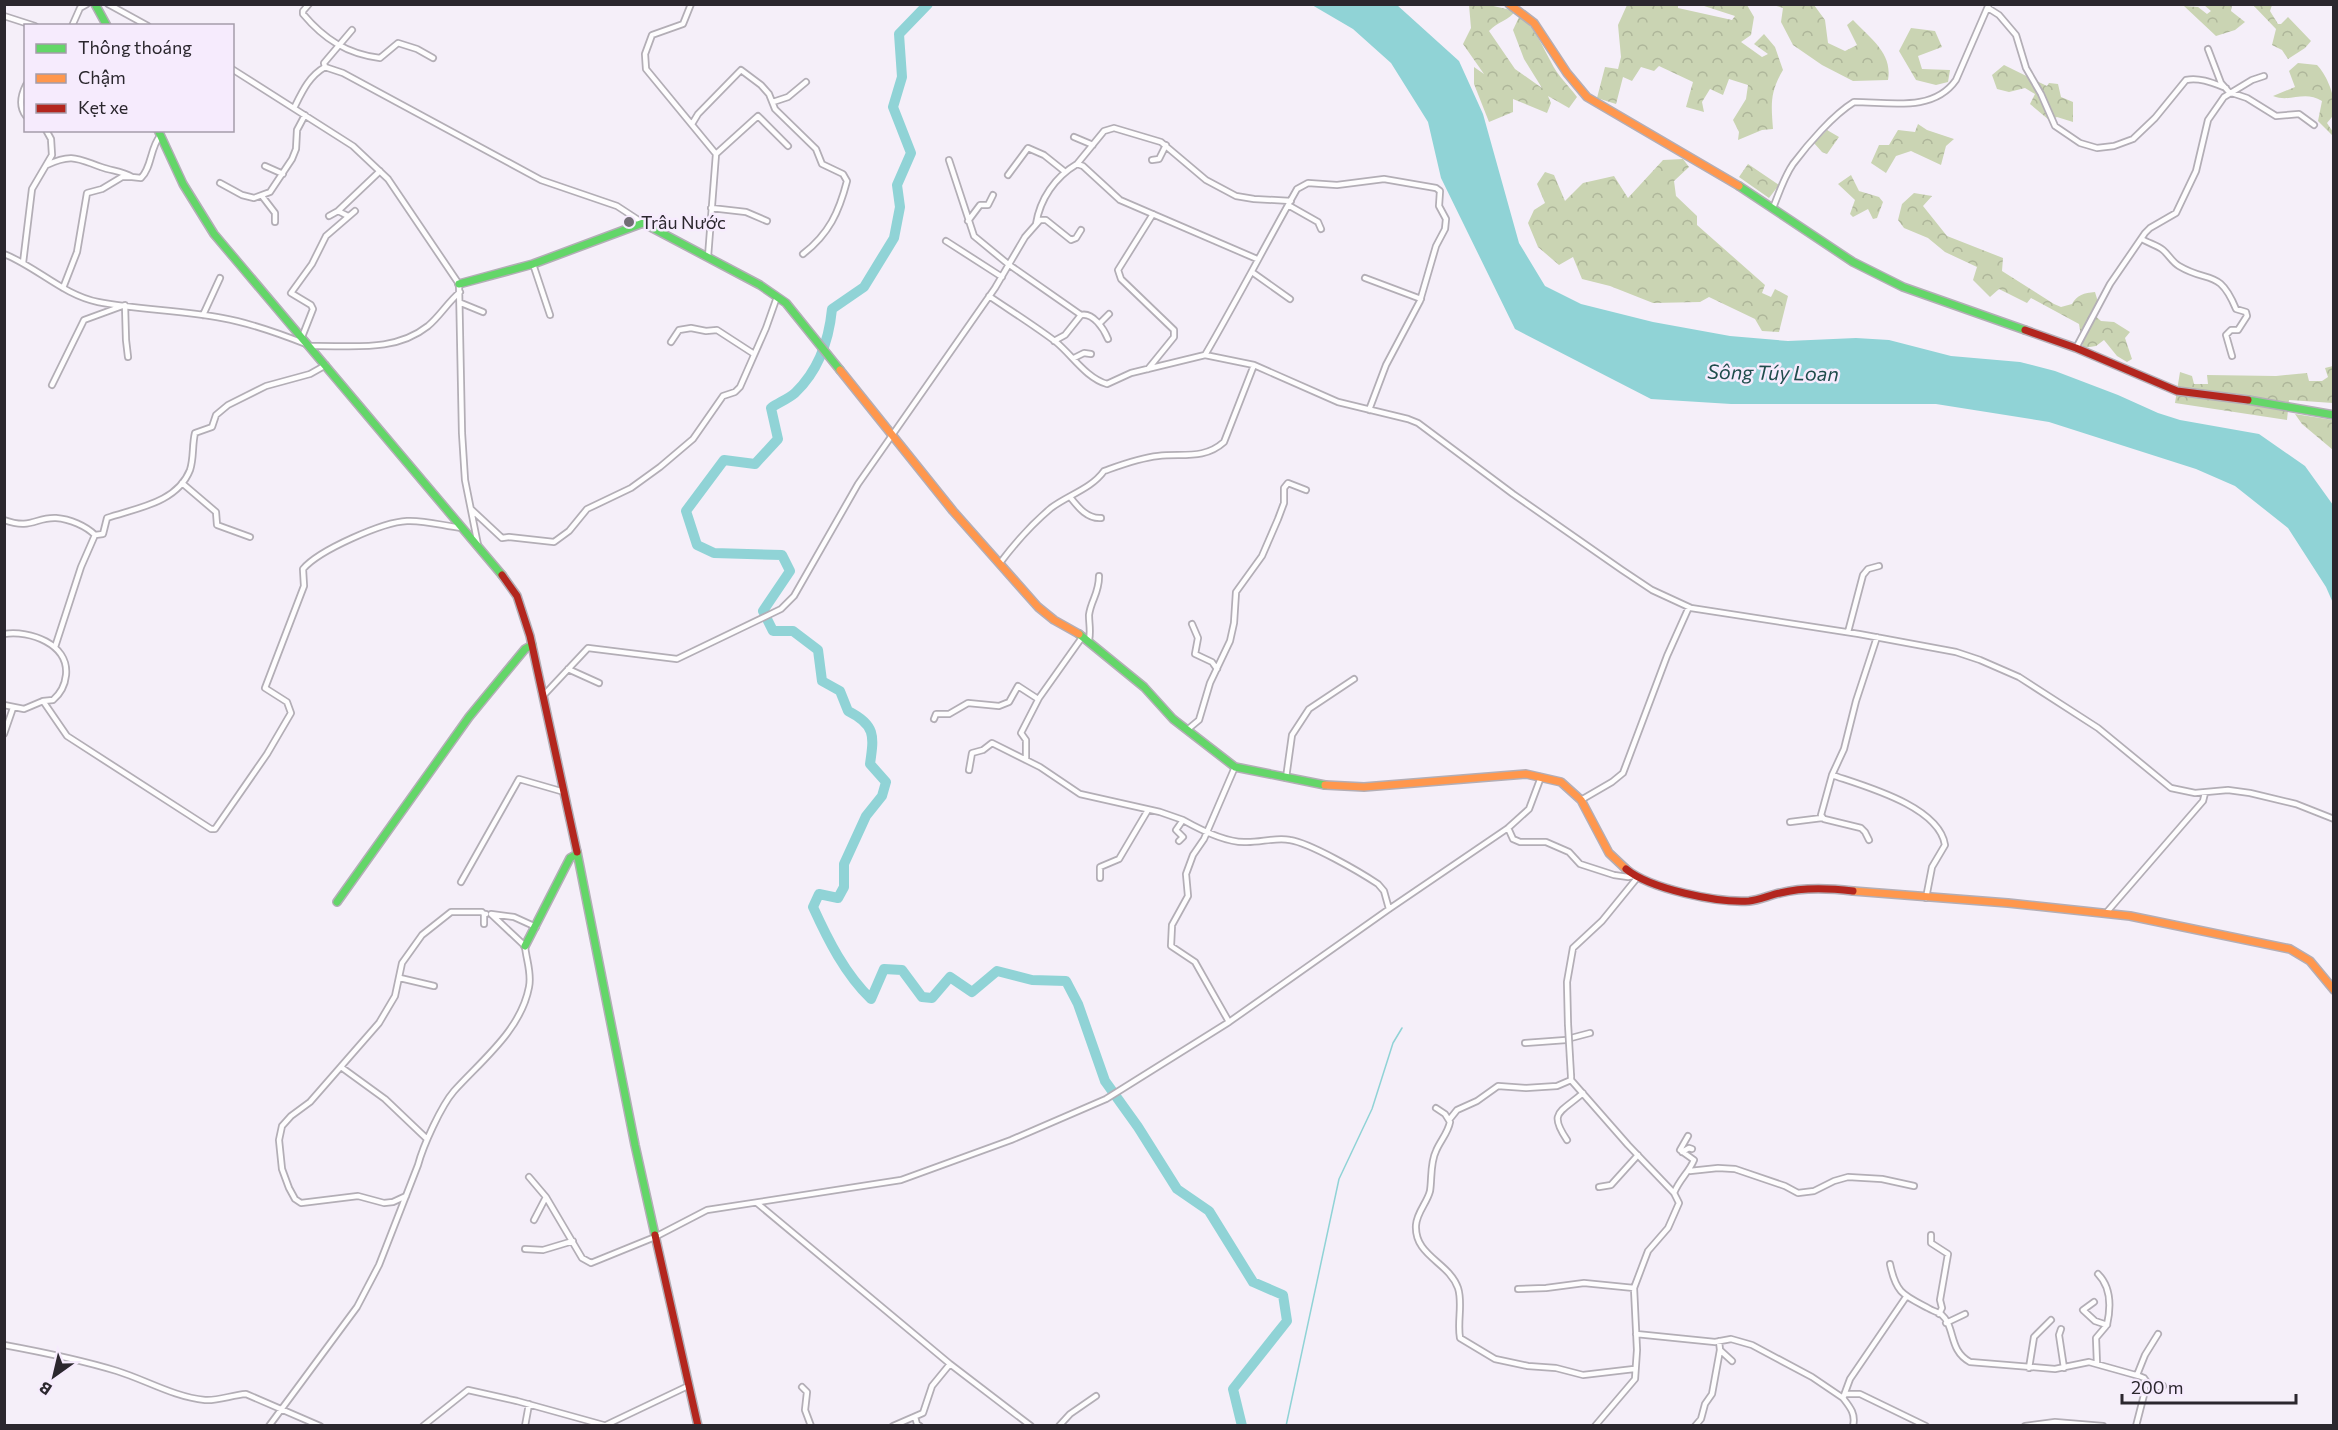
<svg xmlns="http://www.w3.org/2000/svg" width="2338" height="1430" viewBox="0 0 2338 1430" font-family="Commissioner,sans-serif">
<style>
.forest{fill:url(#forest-crowns)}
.water{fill:#90d3d6}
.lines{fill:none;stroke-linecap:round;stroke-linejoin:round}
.stream{stroke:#90d3d6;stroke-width:1.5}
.river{stroke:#90d3d6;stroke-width:10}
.street-casing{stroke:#b3aeb6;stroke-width:8}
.fast-casing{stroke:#b3aeb6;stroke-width:10}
.slow-casing{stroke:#b3aeb6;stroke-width:10}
.jam-casing{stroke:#b3aeb6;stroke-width:10}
.street{stroke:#fefdfe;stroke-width:4.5}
.fast{stroke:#63d668;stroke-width:7}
.slow{stroke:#ff974d;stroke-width:7}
.jam{stroke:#b3261e;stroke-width:7}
.street-bridge-casing{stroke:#b3aeb6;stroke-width:8;stroke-linecap:butt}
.street-bridge{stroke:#fefdfe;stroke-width:4.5}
.poi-dot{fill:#726d75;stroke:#f6ebfd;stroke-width:2}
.labels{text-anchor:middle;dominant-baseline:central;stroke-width:5;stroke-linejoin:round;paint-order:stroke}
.poi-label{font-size:18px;fill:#2b272e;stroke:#f6ebfd;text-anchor:start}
.water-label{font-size:20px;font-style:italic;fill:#1f4c4c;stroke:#f6ebfd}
</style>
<defs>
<pattern id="forest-crowns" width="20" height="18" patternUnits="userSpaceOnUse" patternTransform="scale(1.5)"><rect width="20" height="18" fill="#cad4b3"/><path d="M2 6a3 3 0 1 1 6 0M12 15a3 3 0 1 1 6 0" fill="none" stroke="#aeb69a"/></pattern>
</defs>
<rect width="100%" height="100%" fill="#f5eff9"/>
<!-- forest -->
<path class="forest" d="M1469 5H1489L1515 11C1510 20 1498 21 1489 31L1515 69 1542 88 1524 59 1513 30 1520 15C1535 29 1542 45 1551 62 1557 75 1569 86 1577 97L1569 108 1548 96 1551 103 1547 113 1513 99V112L1489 122 1474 84V67L1484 74 1463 44 1471 28Z
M1627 5H1678V8L1732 20 1735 16 1701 5H1747L1754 17 1751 35 1741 42 1762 57 1768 54 1754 44 1764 34 1775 47 1783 70C1770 92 1771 104 1773 129L1762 130 1738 140 1739 132 1733 120 1746 99 1748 85 1729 79 1723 95 1710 89 1702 102 1704 112 1686 107 1693 82 1659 66 1654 71 1641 67 1632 81 1623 77 1616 104 1597 98 1605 67 1618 69 1621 57 1618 25Z
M1773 5H1814L1825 20 1828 43 1845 51 1857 45 1847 25 1853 20C1870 38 1893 53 1888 80L1853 81 1822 65 1793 45 1781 22 1783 8Z
M2204 5H2232L2231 11 2245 22 2235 30 2216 36 2184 6 2198 7 2207 14 2211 11Z
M2253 5H2272L2270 11 2278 24H2281L2288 17 2311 41 2305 48 2288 59 2282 50 2272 45 2276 29Z
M1911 28 1935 31 1942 47 1918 56 1922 69 1950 70 1948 82 1936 85 1916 80 1899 51Z
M2298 63 2317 65C2327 75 2338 101 2333 115 2332 118 2329 120 2327 123L2333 132V136L2318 121 2322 101C2304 90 2290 103 2273 96L2295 87 2289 71Z
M2004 65 2047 86 2049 83 2058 84 2061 97 2073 102V122L2057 117 2049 120 2030 104 2035 94 2025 88 2009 92 1997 89 1992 75Z
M1918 124 1927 130 1954 139 1946 146 1941 165 1911 151 1896 156 1886 173 1871 163 1879 145H1889L1898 130 1915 132Z
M1827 130 1839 137 1827 154 1822 152 1814 143Z
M1683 159 1689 167 1674 181 1676 196 1697 216V225L1765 285 1762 293 1771 297 1775 289 1788 296 1779 332 1762 331 1755 319 1709 297 1700 302 1653 303 1610 286 1582 279 1573 257 1559 265 1538 247 1528 223 1534 210 1545 203 1537 184 1545 172 1554 175 1565 201 1583 183 1614 176 1628 198 1663 160Z
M1748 164 1779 185 1769 198 1739 177Z
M1851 175 1859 191 1879 197 1883 202 1877 218 1873 219 1868 209 1853 217 1850 214 1855 200 1838 184Z
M1914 193 1932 196 1923 206 1947 236 2003 258 2002 271 2054 304 2061 307 2072 304C2077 295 2084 293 2095 292L2098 302 2092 313 2101 321 2114 322 2130 332 2125 338 2132 359 2127 362 2117 356 2104 340 2096 346 2083 348 2079 324 2031 298 2027 303 1999 289 1990 297 1973 280 1977 267 1945 252 1928 238 1904 228 1898 220 1902 204Z
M2333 366V403L2289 400 2287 420 2175 403 2180 372 2192 376 2194 384H2208L2207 375 2276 376 2307 373 2309 381H2322L2328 377 2325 368Z
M2295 414 2333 420V450L2302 424Z"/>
<!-- water -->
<path class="water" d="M1312 5H1397L1459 61 1483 114 1519 243 1545 286 1581 304 1653 322 1730 336 1788 341 1856 338 1889 340 1951 356 2020 362 2055 371 2118 395 2158 413 2180 420 2259 434 2305 466 2333 505V603L2326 587 2288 528 2235 486 2196 469 2049 422 1936 404H1731L1651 399 1515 329 1441 178 1428 122 1391 63 1353 29Z"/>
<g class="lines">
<!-- stream -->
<path class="stream" d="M1286 1426 1339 1179 1372 1109 1393 1043 1402 1028"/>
<!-- river -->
<path class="river" d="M928 4 899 34 902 77 893 107 911 153 897 185 900 207 894 238 864 287 832 309C829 340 818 371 795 393 788 399 778 403 771 408L778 439 755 464 724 460 686 511 697 545 714 553 782 555 790 571 763 611 773 631H793L818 650 822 681 840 691 848 711C876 725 874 736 870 764L886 782 882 796 866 816 844 864V887L838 898 819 894 813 907C828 940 845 974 871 999L884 969 902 970 922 997 932 998 950 977 972 992 997 971 1032 980 1066 981 1078 1004 1105 1081 1138 1127 1177 1189 1209 1211 1253 1282 1283 1295 1287 1321 1233 1389 1242 1426"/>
<!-- street casing -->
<g class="street-casing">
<path id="street" d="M108 4 148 26
M309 4 303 11V14C324 39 347 54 380 58L398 43 417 49 433 58
M691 4 683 24 652 35 645 54 646 69 716 154
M1988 8 1999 15 2016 35 2026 68 2041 94 2055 126 2080 143 2097 148 2114 146 2133 139 2155 118 2186 80C2199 77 2213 83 2226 88
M4 16 35 26
M72 26 80 8 87 4
M2208 49 2221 83 2229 92 2247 98 2276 116 2299 114 2314 125
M325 67 324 63 352 30
M232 69 353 146 388 179 459 284 462 433 465 480 478 545
M26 85C21 95 19 107 26 116
M773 102 788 97 806 82
M294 108C302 92 309 76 325 67L343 73 541 180 617 206 643 223
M692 124 698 114 741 70 761 85 769 94 775 109 816 149 822 164 843 174 847 181C839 212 829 234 803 254
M1074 137 1093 145
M949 160 974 236 1008 264 1081 315
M1152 160 1159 159 1166 145
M1077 164 1104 131 1114 128 1161 142 1206 180 1236 196 1254 199 1291 201
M47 165C72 153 78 159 101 167 112 171 122 171 132 177H122L102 189 87 193 77 252 63 288
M265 166 283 174
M1008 175 1028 148 1044 155 1064 171
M132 177 141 178C152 167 150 148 160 136
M220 183 242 195 254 198 270 192 292 159 296 149 297 130 305 115
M262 196 275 213V222
M1288 205 1318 222 1321 229
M711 208 746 212 767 221
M1773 208C1779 193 1784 177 1793 164 1808 144 1833 115 1854 102 1888 102 1933 113 1956 80L1989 4
M338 211 380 171
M329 216 338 211 348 216
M968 221 980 205H988L993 195
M1036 224C1040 199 1055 177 1077 164L1083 166 1120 200 1257 259
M2142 239C2148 243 2157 245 2163 250 2169 255 2172 262 2179 266 2209 284 2219 268 2236 309L2246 312 2247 316 2238 330H2231L2226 335 2232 356
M946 241 1002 277
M4 254C37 267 63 295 98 302 139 310 181 310 222 318 251 323 278 333 306 344
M708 257 716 154 758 116 788 146
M23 263 32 189 52 155 51 139 46 130
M533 264 550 315
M1252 272 1290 299
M1365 278 1421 299
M989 296C1011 311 1035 326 1056 342 1072 355 1086 378 1107 384L1131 373 1205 355 1254 365 1338 402 1408 419 1418 423 1513 494 1622 570 1652 590 1691 608 1859 634 1956 652 1980 660 2019 677 2098 728 2171 788 2195 793 2228 790 2250 793 2296 804 2334 819
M461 303 483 312
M203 315 220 278
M1099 324 1109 314
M302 337 313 309 311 305 291 293 312 264 326 236 355 211
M1054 341 1065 335 1081 315C1093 312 1104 329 1108 339
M671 342 679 330 691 328 706 331 717 330 754 354
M310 346C351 345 394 353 428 326 440 316 448 302 460 292
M2076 348 2110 284 2145 233 2150 228 2176 213 2196 171 2208 120 2224 97 2252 80 2264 76
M1205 355C1237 300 1266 244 1297 189L1308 183 1337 185 1384 179 1436 188 1440 191 1439 206 1446 219 1445 229 1436 246 1420 301 1386 365 1369 410
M1074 358 1084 353 1091 354
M1148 369 1174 337V330L1121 279 1118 270 1153 214
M52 385 84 320 125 305 126 340 128 357
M182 483 216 512 217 525 250 537
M1070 497C1078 507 1087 519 1101 518
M471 509 502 538 509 537 554 542 569 531 587 509 631 488 660 467 693 439 723 396 735 392 740 387 766 328 777 297
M4 520C32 530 35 517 56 518 70 519 86 526 95 535
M1000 563C1015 543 1032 524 1051 508 1068 495 1091 489 1104 471 1121 465 1139 458 1158 456 1182 453 1204 460 1224 442L1254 365
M1192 624 1198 638 1195 654 1212 662 1217 669
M1848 632 1863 575 1868 569 1879 566
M4 634C30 630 69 644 66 675 65 685 60 694 53 700L43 701
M1089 640C1091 631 1089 624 1089 615 1091 600 1099 594 1099 576
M55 647 81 567 95 535 103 534 107 518C136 508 177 503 190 470 194 458 192 445 195 433L212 427 216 415 228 405 266 386 310 374 326 365
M568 669 599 683
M543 696 588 648 677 659 781 609 794 596 858 484 995 288 1025 237 1040 220H1046L1071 240 1076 238 1081 230
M4 705 24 709 43 701 67 736 211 829H215L267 754 291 713 287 702 265 688 304 586 303 569C319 550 383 522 407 521 425 520 444 526 462 528
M934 719 936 714H949L968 703 999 706 1009 702 1018 686 1038 699
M1187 730 1199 720 1210 683 1230 641 1234 623 1236 592 1262 556 1278 519 1284 503V488L1288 483 1306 490
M4 734 13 708
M1026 760V740L1021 733 1039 698 1083 636
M969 770 972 753 983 750 992 743 1040 767 1080 794 1160 812 1183 820 1176 830 1183 837 1179 841
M1832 775C1864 786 1939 806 1945 845L1932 867 1926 898
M1286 778 1292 735 1309 709 1354 679
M1581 800 1612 782 1623 773 1667 656 1689 607
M1183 820C1199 829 1226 842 1244 842 1259 843 1275 837 1290 840 1310 843 1360 872 1378 884L1384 891 1389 909
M1790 822 1822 818
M1508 828 1513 839 1520 842H1546L1569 852 1580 864 1614 875 1628 877 1634 876
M1869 840 1865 832 1861 828 1824 819 1821 815 1832 775 1844 749 1856 701 1877 637
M1100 878V867L1119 859 1148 810
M461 882 519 779 564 792
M2106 913 2203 801 2205 793
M484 924V914H486
M400 978 434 986
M1229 1022 1195 962 1171 946 1172 925 1188 896 1186 874 1193 855 1204 839 1235 767
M1568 1024 1567 982 1573 948 1602 921 1637 878
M1571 1038 1590 1033
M1525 1043 1566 1040
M341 1067 385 1099 427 1139
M1571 1076V1080L1628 1145 1674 1193 1679 1203 1668 1228 1648 1251 1634 1288 1637 1350 1635 1379 1595 1426
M1436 1108 1445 1114 1450 1122C1448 1133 1440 1141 1436 1151 1430 1163 1432 1179 1430 1191 1427 1203 1417 1212 1416 1225 1414 1256 1449 1262 1458 1288 1463 1303 1457 1322 1460 1338L1495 1359 1528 1366 1556 1368 1583 1375 1634 1369
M1449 1120 1457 1110 1477 1101 1498 1086 1526 1088 1557 1086 1571 1080
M1567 1140C1548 1112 1560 1113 1583 1093
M1682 1152 1689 1148 1692 1149
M1690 1171 1718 1168 1735 1169 1785 1186 1798 1193 1814 1191 1834 1181 1848 1177 1882 1179 1914 1186
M529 1177 546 1197 534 1220
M1599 1187 1611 1185 1638 1155
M1674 1193C1679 1180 1689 1172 1694 1160L1680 1150 1688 1136
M406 1196 393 1202 384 1203 358 1196 301 1203 295 1199 289 1188 282 1169 279 1140 282 1126 291 1116 310 1102 379 1023 395 996 402 963 422 935 451 912H482L484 914
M546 1197 582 1258 591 1263 655 1237 707 1210 901 1180 1011 1140 1106 1099 1229 1022 1389 909 1508 828 1529 809 1541 777
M757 1203 950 1364 1031 1426
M1931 1235V1243L1948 1254 1940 1300 1942 1308 1939 1314
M525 1249 543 1250 573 1241
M1890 1264C1896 1293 1903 1295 1928 1308 1931 1310 1937 1312 1941 1314 1956 1327 1948 1350 1970 1362L2055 1369 2089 1362 2139 1376 2144 1378 2151 1388 2163 1386
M1518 1289 1546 1288 1584 1283 1634 1288
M2094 1302 2083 1310 2095 1321 2107 1325C2111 1307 2111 1287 2098 1274
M1946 1323 1965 1314
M2061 1329 2059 1335 2064 1368
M1636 1334 1715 1342 1731 1339 1752 1345 1812 1377 1843 1398 1845 1394H1860L1926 1426
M1719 1341 1720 1350 1732 1361
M4 1345C42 1352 81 1360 117 1371 146 1380 174 1397 205 1400 218 1401 232 1395 246 1394L320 1426
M2097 1364 2096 1338 2107 1325
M2029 1368 2034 1337 2051 1320
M2137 1375 2145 1355 2158 1334
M802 1387 807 1392 805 1410 811 1426
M915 1417 917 1424 920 1426
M606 1425 688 1386
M269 1426 357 1307 379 1265 418 1165C423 1146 441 1106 454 1091 482 1060 521 1030 529 987 532 973 526 959 525 946L491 914 514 917 536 927
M423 1426 468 1390 517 1401 607 1426
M525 1426 529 1404
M893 1426 923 1413 932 1386 950 1364
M1059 1426 1070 1414 1096 1396
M1695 1426 1701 1419 1705 1404 1712 1394 1720 1350
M1853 1426C1856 1414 1850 1407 1843 1398L1850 1379 1906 1297
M2025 1426 2055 1422 2103 1426
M2136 1426 2145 1391 2144 1381"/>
</g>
<!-- fast casing -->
<g class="fast-casing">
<path id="fast" d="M95 4 107 26
M158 130 183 184 214 234 502 575
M1739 186 1853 262 1903 287 2025 330
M459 284 533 264 643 223 760 285 786 303 840 370
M2248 400 2334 415
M1079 634 1144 687 1173 719 1235 767 1325 785
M577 852 635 1145 655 1235
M337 902 469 717 525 649 532 645
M525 946 570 858 577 854"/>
</g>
<!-- slow casing -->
<g class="slow-casing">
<path id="slow" d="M1509 4 1534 23 1567 73 1587 97 1739 186
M840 370 953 511 1038 607 1054 620 1079 634
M1325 785 1364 787 1526 774 1561 782 1581 800 1609 853 1626 869
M1853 891 2008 903 2130 916 2290 949 2310 961 2334 990"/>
</g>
<!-- jam casing -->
<g class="jam-casing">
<path id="jam" d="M2025 330 2076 348 2177 391 2248 400
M502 575 517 596 530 636 577 852
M1626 869C1650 889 1718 903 1749 901 1759 900 1770 895 1780 893 1803 887 1829 888 1853 891
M655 1235 698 1426"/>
</g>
<!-- street -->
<use href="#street" class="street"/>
<!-- fast -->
<use href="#fast" class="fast"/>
<!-- slow -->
<use href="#slow" class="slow"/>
<!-- jam -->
<use href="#jam" class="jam"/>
<!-- street-bridge casing -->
<g class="street-bridge-casing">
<path id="street-bridge" d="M1568 1024 1571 1076"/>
</g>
<!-- street-bridge -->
<use href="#street-bridge" class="street-bridge"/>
</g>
<!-- markers -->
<circle class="poi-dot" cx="629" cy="222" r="6"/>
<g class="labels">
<!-- poi labels -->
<g class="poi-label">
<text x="641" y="222">Trâu Nước</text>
</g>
<!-- water labels -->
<g class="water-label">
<text transform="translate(1773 372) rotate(1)">Sông Túy Loan</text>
</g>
</g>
<!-- border -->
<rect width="2338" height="1430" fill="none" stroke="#2b272e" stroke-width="12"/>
<!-- legend -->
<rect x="24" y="24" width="210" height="108" fill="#f6ebfd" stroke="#a59daa" stroke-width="1.5"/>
<rect x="36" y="44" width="30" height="9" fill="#63d668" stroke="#a59daa" stroke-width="1.5"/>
<text x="78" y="54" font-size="18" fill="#2b272e">Thông thoáng</text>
<rect x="36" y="74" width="30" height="9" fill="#ff974d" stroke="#a59daa" stroke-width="1.5"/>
<text x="78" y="84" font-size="18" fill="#2b272e">Chậm</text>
<rect x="36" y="104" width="30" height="9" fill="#b3261e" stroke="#a59daa" stroke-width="1.5"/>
<text x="78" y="114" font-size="18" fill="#2b272e">Kẹt xe</text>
<!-- north arrow -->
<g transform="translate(54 1376) rotate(214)" stroke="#f6ebfd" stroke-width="4.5" paint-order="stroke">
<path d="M0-4.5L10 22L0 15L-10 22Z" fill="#2b272e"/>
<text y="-9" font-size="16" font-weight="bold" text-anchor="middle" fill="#2b272e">B</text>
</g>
<!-- scale -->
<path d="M2122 1394v9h174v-9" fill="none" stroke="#2b272e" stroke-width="3"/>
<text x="2131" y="1394" font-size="18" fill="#2b272e" stroke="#f6ebfd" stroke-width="4.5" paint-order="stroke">200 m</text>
</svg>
